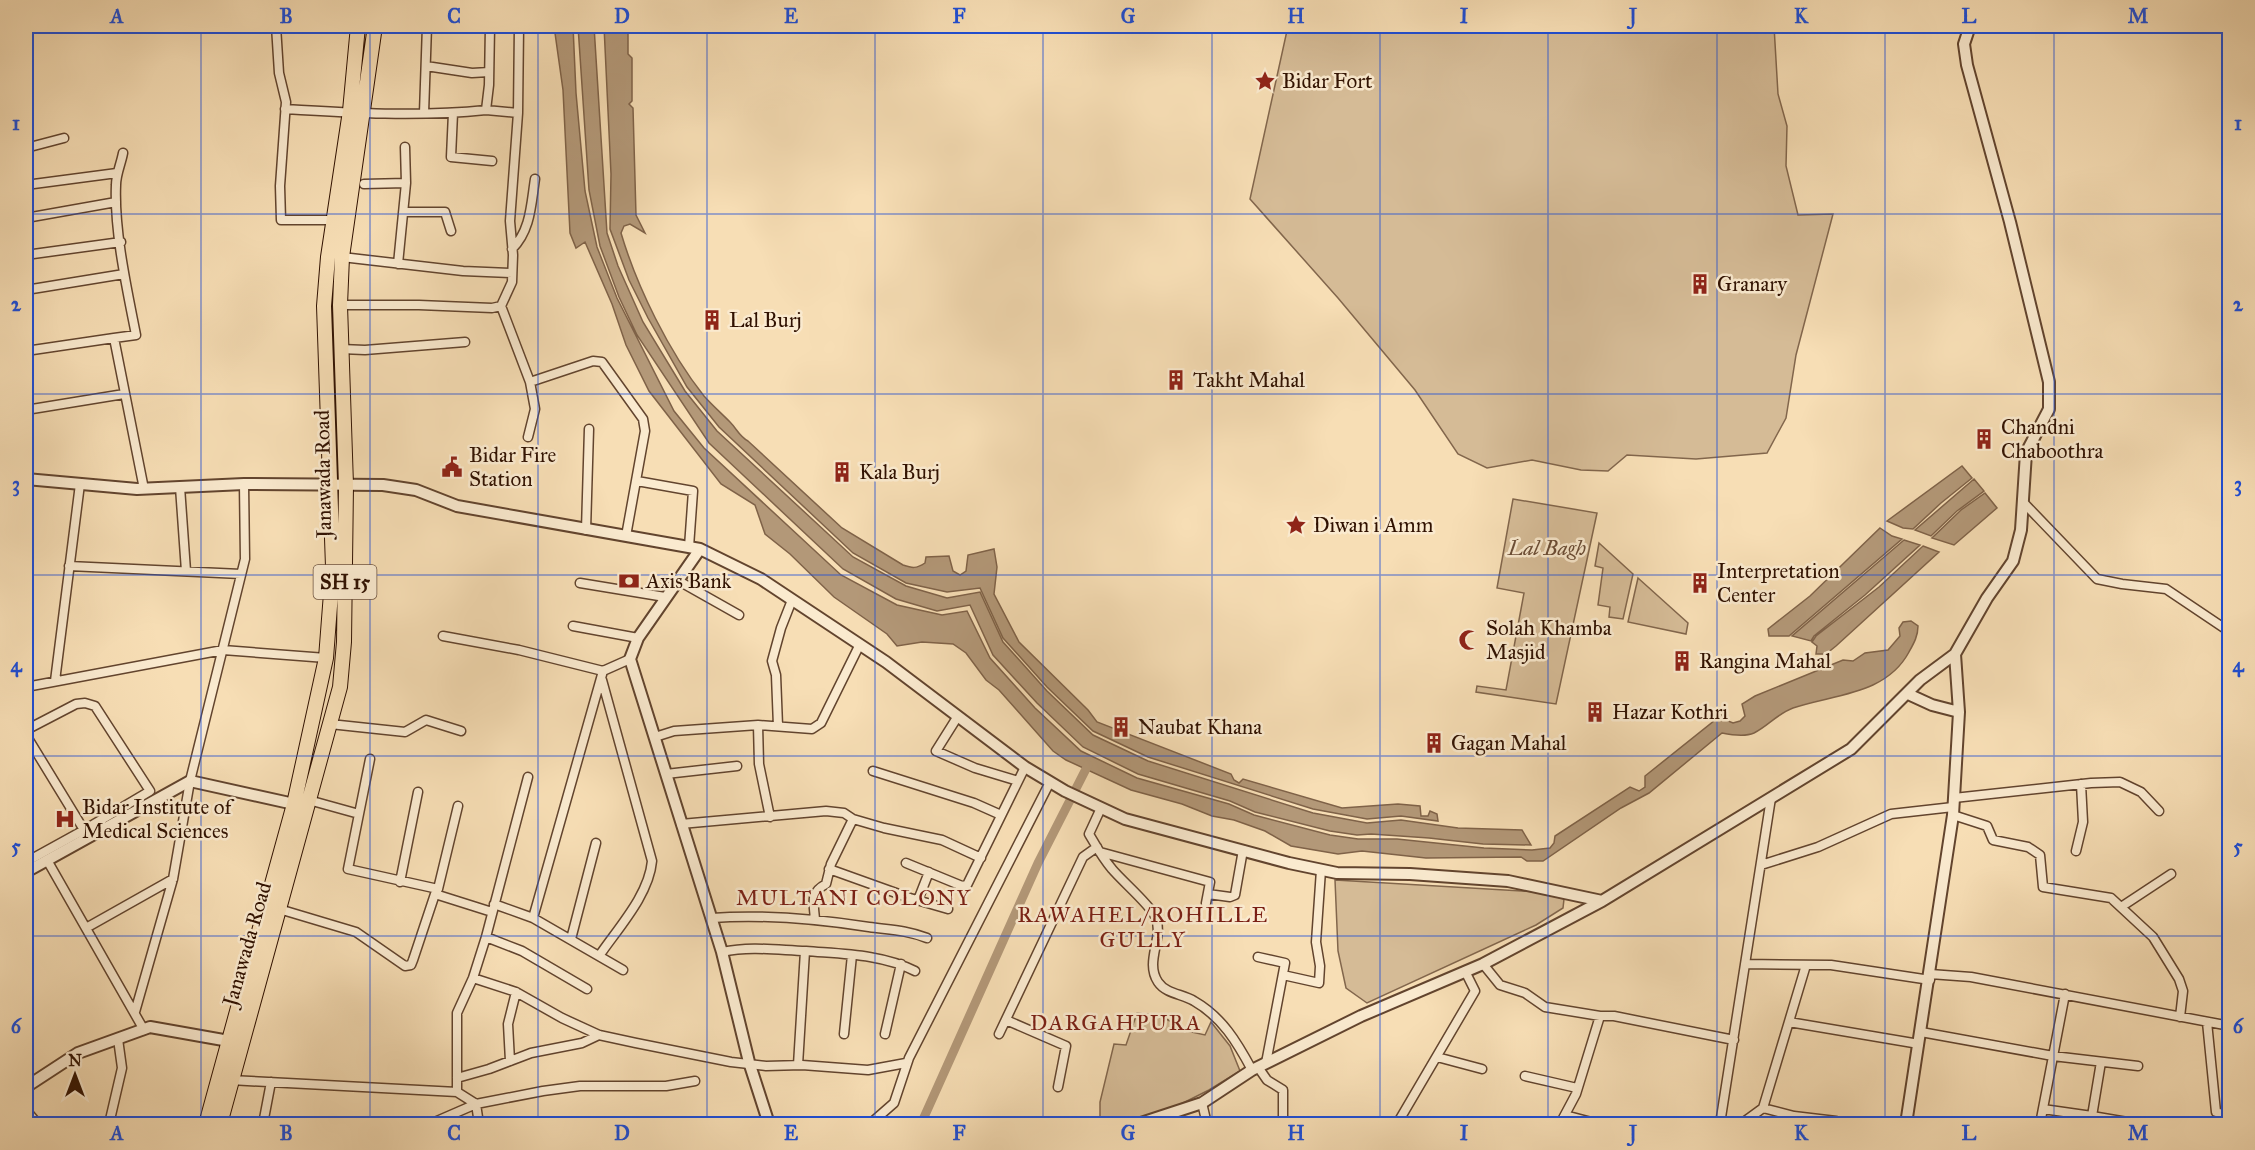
<svg xmlns="http://www.w3.org/2000/svg" width="2255" height="1150" viewBox="0 0 2255 1150" font-family="'IM FELL Great Primer',serif">
<style>
.green{fill:#d5bb96;stroke:#82664c;stroke-width:1.5}
.water{fill:#b39878;stroke:#7f6248;stroke-width:1.5}
.lines{fill:none;stroke-linecap:round;stroke-linejoin:round}
.canal{stroke:#b39878;stroke-width:9}
.minor-casing{stroke:#62442e;stroke-width:11}
.tertiary-casing{stroke:#62442e;stroke-width:14}
.primary-casing{stroke:#301101;stroke-width:16}
.minor{stroke:#faeacf;stroke-width:8}
.tertiary{stroke:#faeacf;stroke-width:10}
.primary{stroke:#f7deb5;stroke-width:14}
.grid{fill:none;stroke:#1d4ed8;stroke-width:1.5;stroke-opacity:0.55}
.labels{text-anchor:middle;dominant-baseline:central;stroke-width:5;stroke-linejoin:round;paint-order:stroke}
.shield{fill:#faeacf;stroke:#6d523f;stroke-width:1.5}
.shield-label{font-size:20px;font-weight:bold;fill:#301101}
.poi-label{font-size:21px;fill:#301101;stroke:#faeacf;text-anchor:start}
.street-label{font-size:21px;fill:#301101;stroke:#faeacf}
.park-label{font-size:21px;font-style:italic;fill:#6a4c35;stroke:#faeacf}
.neighbourhood-label{font-size:22px;letter-spacing:1.5px;fill:#7a1f14;stroke:#faeacf}
.neatline{fill:none;stroke:#1d4ed8;stroke-width:2}
.grid-label{font-size:20px;text-anchor:middle;font-weight:bold;fill:#1d4ed8}
</style>
<rect width="100%" height="100%" fill="#f7deb5"/>
<filter id="stains"><feTurbulence type="fractalNoise" baseFrequency=".00333" numOctaves="4"/><feColorMatrix values="0 0 0 0 .2 0 0 0 0 .09 0 0 0 0 .02 0 0 0 .5 -.17"/></filter>
<radialGradient id="worn" r=".72"><stop offset=".6" stop-color="#630" stop-opacity="0"/><stop offset="1" stop-color="#630" stop-opacity=".3"/></radialGradient>
<!-- green -->
<path class="green" d="M1288 26H1774L1778 94 1787 126 1786 166 1798 215 1833 214 1796 355 1786 418 1767 453 1696 459 1627 455 1608 471 1581 470 1532 460 1487 468 1458 454 1415 390 1338 298 1250 199Z
M1513 499 1597 513 1556 704 1476 692 1477 686 1506 690 1524 593 1497 588Z
M1599 543 1633 574 1623 619 1609 617 1610 607 1598 605 1603 568 1595 566Z
M1638 578 1688 623 1686 634 1628 622Z
M1335 880 1540 892 1564 899 1563 908 1536 925 1367 1003 1346 988 1338 951Z
M1137 1013C1153 1015 1168 1015 1178 1029L1205 1035 1211 1022 1230 1046 1240 1071 1209 1090 1171 1109 1125 1124H1100V1102L1114 1044 1126 1045Z"/>
<!-- water -->
<path class="water" d="M554 26H573L576 93 585 191 597 247 617 298 674 411 704 448 841 575 897 605 942 615 967 611 990 658 1035 708 1081 751 1137 778 1229 804 1254 815 1330 835 1358 839H1397L1484 848 1532 850 1550 848 1554 843 1555 836 1630 787 1639 791 1645 787V776L1724 713 1728 721 1733 723 1740 721 1745 716 1742 704 1755 696 1843 660 1853 661 1865 653 1888 650 1900 636 1899 628 1903 622 1911 621 1918 626C1918 636 1914 643 1909 652 1886 695 1834 694 1793 708 1777 714 1768 726 1754 733 1745 737 1732 735 1722 733L1649 793 1621 808 1543 861H1527L1521 857 1426 858 1362 851 1338 854 1291 846 1265 831 1234 820 1212 816 1182 804 1131 790 1066 760 1053 751 999 690 986 680 966 653 953 644 922 642 897 646 887 634 834 597 790 554 765 534 755 505 721 484 649 391 626 345 612 304 585 242 576 248 570 233 563 90Z
M578 26H594L607 233 618 266 643 322 685 391 717 431 853 557 906 586 947 598 980 592 1003 642 1047 691 1093 735 1148 761 1313 813 1367 823 1401 820 1458 828 1522 830 1531 845 1483 844 1429 838 1371 834 1357 835 1330 831 1255 812 1230 801 1138 774 1083 747 1037 703 993 655 970 605 937 611 896 599 843 569 709 443 637 335 619 297 600 246 589 190Z
M604 26H628V54L632 58V101L629 104 633 108 636 215 645 233 630 224 624 226 621 233C637 287 669 352 704 396 712 405 721 413 730 422 737 429 739 436 748 441L842 528 903 565C912 568 916 569 925 563L926 557 949 556 953 571 960 575 966 571 968 555 994 549 997 567 994 594 1019 642 1088 710 1097 722 1231 774 1234 780 1239 783 1243 779 1342 808 1398 804 1420 806 1421 816H1428L1430 811 1437 814 1438 821 1401 816 1367 819 1313 809 1148 757 1093 731 1047 687 1003 638 980 588 947 592 906 583 853 553 719 427 687 387 648 318 629 280 610 229 611 174Z
M1962 466 1972 478 1941 503 1913 529 1903 528 1887 521Z
M1974 479 1984 491 1957 511 1931 536 1915 530Z
M1985 493 1997 508 1954 545 1932 538 1961 510Z
M1880 528 1892 536 1902 539 1789 636H1769L1768 629 1810 596Z
M1904 540 1920 545 1865 595 1814 636 1811 641 1792 636Z
M1923 546 1939 552 1836 646 1826 654H1816L1817 646 1812 642 1816 636 1879 587Z"/>
<g class="lines">
<!-- canal -->
<path class="canal" d="M921 1124 1038 863 1088 765"/>
<!-- minor casing -->
<g class="minor-casing">
<path id="minor" d="M276 26 279 73 286 102 280 186 281 220H333
M26 37 28 64
M426 66 472 73 489 72
M285 109C351 113 419 117 486 110L489 85 490 26
M486 110 518 113 510 221 513 255 512 282 501 306
M424 113 427 26
M453 113 451 157 492 161
M518 113 519 26
M26 148 64 138
M364 184 406 183
M26 185 117 173
M405 212H445L451 231
M26 218 116 202
M512 249C531 230 531 204 535 179
M26 255 121 242
M342 257 463 271 512 273
M398 264 406 183 405 147
M26 290 124 274
M340 305H419L492 308 501 306 530 382 593 361 602 362 643 419 645 431 626 536
M114 338 136 335C127 289 114 231 116 185 116 174 121 164 123 153
M341 349 365 350 465 342
M26 351 114 338 144 489
M26 410 124 394
M528 437 535 409 530 382
M637 481 693 491 689 547
M180 487 186 571
M2023 502 2097 579 2122 584 2166 589 2230 632
M586 530 589 429
M69 566 241 574
M677 580 739 615
M580 583 665 597
M573 626 638 638
M443 636 519 650 603 671
M55 681 80 484
M26 687 223 650 326 658
M958 716 936 751 975 768 1018 781
M330 724 405 732 426 720 461 731
M758 725 759 764 770 817
M778 726 776 675 772 661 781 628 792 600
M26 730 76 704 85 703 95 706 150 791 84 830 26 735
M655 737 674 731 758 725 812 729 821 723 860 644
M873 771 974 803 1001 815
M666 774 737 766
M1954 798 2091 783 2120 782 2141 792 2159 811
M305 799 359 814 348 869 438 889 435 894 492 912
M1101 808 1089 834C1096 846 1103 859 1112 869 1122 881 1149 904 1155 916 1165 937 1144 961 1158 982 1166 994 1183 994 1194 1001 1222 1017 1237 1042 1252 1070
M359 814 370 759
M1953 815 1987 826 1993 840 2028 847 2040 855 2043 887 2111 898 2153 937 2179 979 2183 991 2180 1017
M681 824 826 811 844 813 853 819 884 828 942 840 981 858
M2076 851 2083 822 2081 784
M1100 852 1210 882 1206 903
M47 860 144 1030
M26 862 84 830
M906 863 962 886 967 885 1025 767
M1761 865 1818 847 1891 814 1953 807
M829 869 910 898 948 909
M400 882 418 792
M438 889 458 806
M1208 894 1230 897 1235 895 1243 850
M918 900 929 872
M494 904 533 918 623 970
M2121 907 2171 874
M279 909 356 932 405 966 411 965 413 960 435 894
M533 918 603 671 630 659
M712 918C764 914 817 919 869 927 891 930 906 930 927 938
M815 920C814 903 809 893 826 884L831 864 853 819
M86 928 173 879
M486 937 522 951 587 989
M571 939 596 843
M722 952C751 946 777 950 806 951 842 954 882 954 915 971
M599 956C618 928 649 895 652 861L602 680
M1258 957 1285 963 1266 1063
M1483 964 1500 985 1525 993 1545 1007 1600 1016H1614L1734 1040
M1745 964 1831 965 1930 980
M1806 965 1763 1108 1794 1116 1836 1121 1841 1124
M1930 974 1971 977 2230 1026
M1283 975 1319 983 1320 966 1316 942 1321 870
M473 978 516 992 562 1018 599 1035 636 1043 731 1062 766 1066 802 1065 868 1070 906 1063
M135 1012 173 879 190 781 245 559 244 484
M1006 1020 1066 1046 1058 1087
M1789 1022 1919 1044
M2207 1022 2216 1112 2230 1116
M1921 1032 2053 1056 2138 1066
M844 1034 852 955
M885 1034 901 964
M999 1034 1083 857 1097 847
M1437 1057 1482 1069
M510 1061 508 1024 516 992
M2101 1062 2092 1116 2139 1124
M798 1065 805 951
M1258 1067 1267 1080 1283 1090V1124
M1525 1076 1577 1088
M457 1078 489 1069 531 1053 582 1043 599 1035
M230 1080 457 1092V1013L473 978 486 937 528 777
M457 1092 476 1104 479 1124
M1202 1103 1207 1124
M2043 1109 2092 1116 2089 1124
M26 1110 38 1124
M1565 1115 1599 1124
M109 1124 122 1068 118 1039
M263 1124 271 1082
M430 1124 476 1104 543 1091 580 1086H666L695 1081
M870 1124 894 1103 909 1058 1050 782
M1397 1124 1475 991 1465 971
M1560 1124 1576 1094 1600 1016
M1720 1124 1771 798
M1741 1124 1763 1108
M2040 1124 2065 994"/>
</g>
<!-- tertiary casing -->
<g class="tertiary-casing">
<path id="tertiary" d="M26 479 137 489 244 484 383 485 416 490 457 506 700 549 761 579 886 662 1025 767 1065 791 1125 819 1289 863 1337 873 1410 874 1508 881 1602 901
M700 549 638 638 630 659 722 952 749 1062 769 1124
M1908 694 1932 705 1959 712
M26 872 190 781 294 804
M26 1087 78 1053 150 1027 229 1041
M1138 1124 1202 1103 1252 1070 1361 1016 1483 964 1602 901 1851 749 1920 680 1955 654 1987 598 2013 561 2021 530 2026 453 2049 409V382L2010 222 1967 65 1964 44 1970 26
M1906 1124 1953 815 1959 712 1955 654"/>
</g>
<!-- primary casing -->
<g class="primary-casing">
<path id="primary" d="M206 1124 294 804 326 658 333 567 324 306 328 257 350 111 358 26
M220 1124 340 687 344 642 346 485 340 305 342 257 375 26"/>
</g>
<!-- minor -->
<use href="#minor" class="minor"/>
<!-- tertiary -->
<use href="#tertiary" class="tertiary"/>
<!-- primary -->
<use href="#primary" class="primary"/>
</g>
<!-- grid -->
<path class="grid" d="M201 26V1124M370 26V1124M538 26V1124M707 26V1124M875 26V1124M1043 26V1124M1212 26V1124M1380 26V1124M1548 26V1124M1717 26V1124M1885 26V1124M2054 26V1124M26 214H2230M26 394H2230M26 575H2230M26 756H2230M26 936H2230"/>
<!-- icons -->
<defs>
<g id="sight-bare" transform="scale(1.62)"><path d="M0-6L1.8-2.2L6-1.7L2.9 1.2L3.7 5.4L0 3.3L-3.7 5.4L-2.9 1.2L-6-1.7L-1.8-2.2Z" fill="#8f2418" stroke="#faeacf" stroke-width="2.5" paint-order="stroke"/></g>
<g id="building-bare" transform="scale(1.62)"><path d="M-4-6H4V6H1V3H-1V6H-4ZM-2.5-4.3h1.7v1.8h-1.7ZM.8-4.3h1.7v1.8H.8ZM-2.5-1h1.7V.8h-1.7ZM.8-1h1.7V.8H.8Z" fill="#8f2418" stroke="#faeacf" stroke-width="2.5" paint-order="stroke"/></g>
<g id="civic-bare" transform="scale(1.62)"><path d="M-.6-6.5H3V-4.5H.6V-3L4-1V1h2V6H-6V1h2V-1L-.6-3ZM-1.2 2.5V6h2.4V2.5Z" fill="#8f2418" stroke="#faeacf" stroke-width="2.5" paint-order="stroke"/></g>
<g id="bank-bare" transform="scale(1.62)"><path d="M-6-4H6V4H-6ZM0-2.3a2.3 2.3 0 1 0 0 4.6a2.3 2.3 0 1 0 0-4.6Z" fill="#8f2418" stroke="#faeacf" stroke-width="2.5" paint-order="stroke"/></g>
<g id="mosque-bare" transform="scale(1.62)"><path d="M3.5-4.9A6 6 0 1 0 3.5 4.9A5 5 0 1 1 3.5-4.9Z" fill="#8f2418" stroke="#faeacf" stroke-width="2.5" paint-order="stroke"/></g>
<g id="hospital-bare" transform="scale(1.62)"><path d="M-5-5h3v3.5h4V-5h3V5h-3V1.5h-4V5h-3Z" fill="#8f2418" stroke="#faeacf" stroke-width="2.5" paint-order="stroke"/></g>
</defs>
<g fill-rule="evenodd">
<use href="#sight-bare" x="1265" y="81"/>
<use href="#building-bare" x="1700" y="284"/>
<use href="#building-bare" x="712" y="320"/>
<use href="#building-bare" x="1176" y="380"/>
<use href="#building-bare" x="1984" y="439"/>
<use href="#civic-bare" x="452" y="467"/>
<use href="#building-bare" x="842" y="472"/>
<use href="#sight-bare" x="1296" y="525"/>
<use href="#bank-bare" x="629" y="581"/>
<use href="#building-bare" x="1700" y="583"/>
<use href="#mosque-bare" x="1469" y="640"/>
<use href="#building-bare" x="1682" y="661"/>
<use href="#building-bare" x="1595" y="712"/>
<use href="#building-bare" x="1121" y="727"/>
<use href="#building-bare" x="1434" y="743"/>
<use href="#hospital-bare" x="65" y="819"/>
</g>
<g class="labels">
<!-- shield labels -->
<rect class="shield" x="313.5" y="565" width="63" height="34" rx="4.5"/>
<g class="shield-label">
<text x="345" y="582">SH 15</text>
</g>
<!-- poi labels -->
<g class="poi-label">
<text x="1282" y="81">Bidar Fort</text>
<text x="1717" y="284">Granary</text>
<text x="729" y="320">Lal Burj</text>
<text x="1193" y="380">Takht Mahal</text>
<text x="2001" y="427">Chandni<tspan x="2001" dy="24">Chaboothra</tspan></text>
<text x="469" y="455">Bidar Fire<tspan x="469" dy="24">Station</tspan></text>
<text x="859" y="472">Kala Burj</text>
<text x="1313" y="525">Diwan i Amm</text>
<text x="1717" y="571">Interpretation<tspan x="1717" dy="24">Center</tspan></text>
<text x="646" y="581">Axis Bank</text>
<text x="1486" y="628">Solah Khamba<tspan x="1486" dy="24">Masjid</tspan></text>
<text x="1699" y="661">Rangina Mahal</text>
<text x="1612" y="712">Hazar Kothri</text>
<text x="1138" y="727">Naubat Khana</text>
<text x="1451" y="743">Gagan Mahal</text>
<text x="82" y="807">Bidar Institute of<tspan x="82" dy="24">Medical Sciences</tspan></text>
</g>
<!-- street labels -->
<g class="street-label">
<text transform="translate(323 474) rotate(-91)">Janawada Road</text>
<text transform="translate(247 944) rotate(-74)">Janawada Road</text>
</g>
<!-- park labels -->
<g class="park-label">
<text x="1547" y="548">Lal Bagh</text>
</g>
<!-- neighbourhood labels -->
<g class="neighbourhood-label">
<text x="854" y="897">MULTANI COLONY</text>
<text x="1143" y="914">RAWAHEL/ROHILLE<tspan x="1143" dy="25">GULLY</tspan></text>
<text x="1116" y="1022">DARGAHPURA</text>
</g>
</g>
<!-- margin -->
<rect width="2255" height="1150" fill="none" stroke="#f7deb5" stroke-width="66"/>
<!-- north arrow -->
<g transform="translate(75 1075)" stroke="#faeacf" stroke-width="4.5" paint-order="stroke">
<path d="M0-4.5L10 22L0 15L-10 22Z" fill="#301101"/>
<text y="-9" font-size="16" font-weight="bold" text-anchor="middle" fill="#301101">N</text>
</g>
<rect x="33" y="33" width="2189" height="1084" class="neatline"/>
<g class="grid-label">
<text x="117" y="23">A</text>
<text x="286" y="23">B</text>
<text x="454" y="23">C</text>
<text x="622" y="23">D</text>
<text x="791" y="23">E</text>
<text x="959" y="23">F</text>
<text x="1128" y="23">G</text>
<text x="1296" y="23">H</text>
<text x="1464" y="23">I</text>
<text x="1633" y="23">J</text>
<text x="1801" y="23">K</text>
<text x="1969" y="23">L</text>
<text x="2138" y="23">M</text>
<text x="16" y="130">1</text>
<text x="2238" y="130">1</text>
<text x="16" y="311">2</text>
<text x="2238" y="311">2</text>
<text x="16" y="491">3</text>
<text x="2238" y="491">3</text>
<text x="16" y="672">4</text>
<text x="2238" y="672">4</text>
<text x="16" y="853">5</text>
<text x="2238" y="853">5</text>
<text x="16" y="1033">6</text>
<text x="2238" y="1033">6</text>
<text x="117" y="1140">A</text>
<text x="286" y="1140">B</text>
<text x="454" y="1140">C</text>
<text x="622" y="1140">D</text>
<text x="791" y="1140">E</text>
<text x="959" y="1140">F</text>
<text x="1128" y="1140">G</text>
<text x="1296" y="1140">H</text>
<text x="1464" y="1140">I</text>
<text x="1633" y="1140">J</text>
<text x="1801" y="1140">K</text>
<text x="1969" y="1140">L</text>
<text x="2138" y="1140">M</text>
</g>
<rect width="100%" height="100%" filter="url(#stains)"/>
<rect width="100%" height="100%" fill="url(#worn)"/>
</svg>
